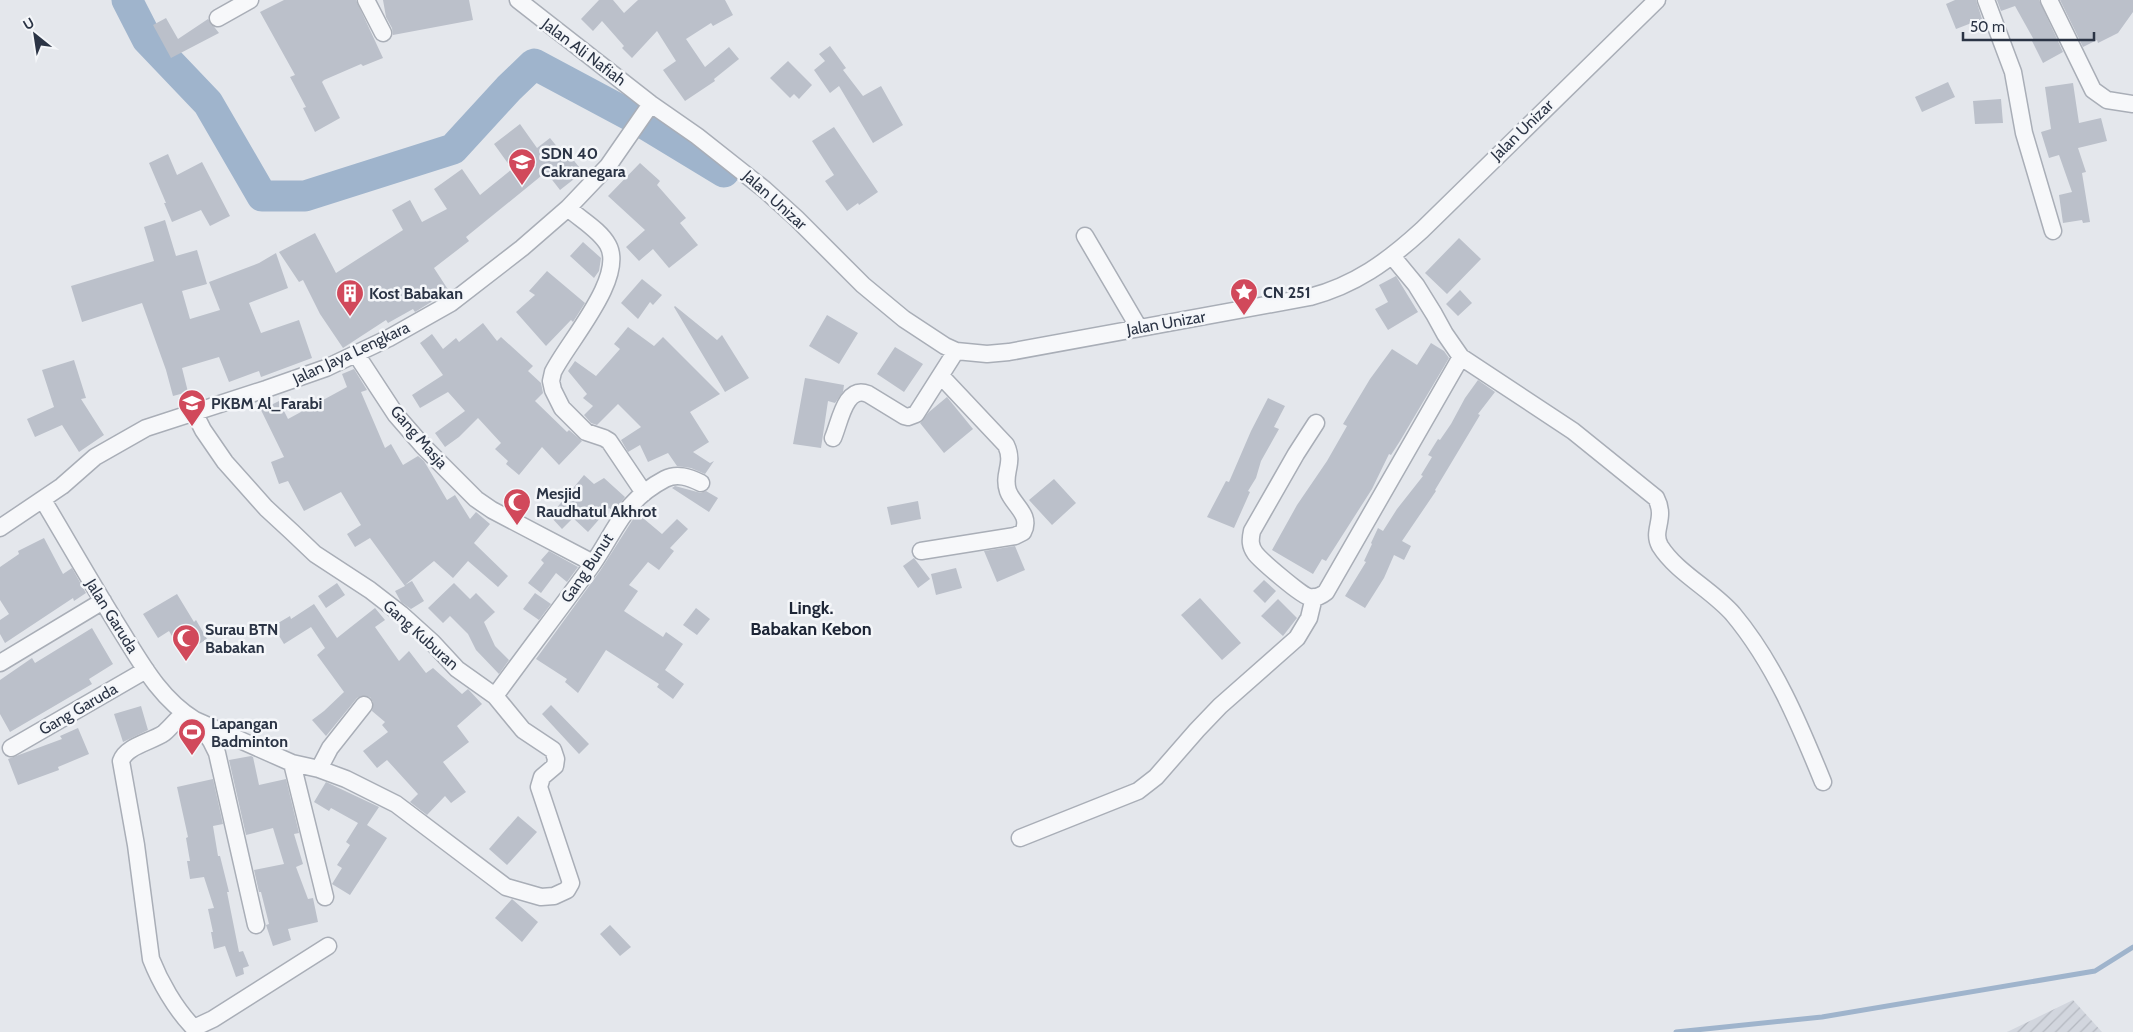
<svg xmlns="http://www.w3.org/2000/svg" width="2133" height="1032" viewBox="0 0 2133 1032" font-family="Cabin,sans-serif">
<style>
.industrial{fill:url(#industrial-furrows)}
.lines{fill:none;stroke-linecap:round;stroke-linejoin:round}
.stream{stroke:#9fb4cc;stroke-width:5}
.river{stroke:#9fb4cc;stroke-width:31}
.building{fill:#bbc0ca}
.minor-casing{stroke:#a9aeb7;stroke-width:19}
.minor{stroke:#f7f8fa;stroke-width:16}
.labels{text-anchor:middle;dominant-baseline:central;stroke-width:5;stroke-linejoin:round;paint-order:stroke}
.street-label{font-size:16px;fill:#2b3445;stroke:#f4f6f9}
.poi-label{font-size:16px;font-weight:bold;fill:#2b3445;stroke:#f4f6f9;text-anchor:start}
.neighbourhood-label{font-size:18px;font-weight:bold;fill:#1d2536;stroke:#f4f6f9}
</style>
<defs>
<pattern id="industrial-furrows" width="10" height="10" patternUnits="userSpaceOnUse" patternTransform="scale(1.25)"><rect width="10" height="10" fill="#d2d6de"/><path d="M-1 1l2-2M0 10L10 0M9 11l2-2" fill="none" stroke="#b4b8c0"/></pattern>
</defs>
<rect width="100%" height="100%" fill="#e4e7ec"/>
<!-- industrial -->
<path class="industrial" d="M2073 1000 2102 1032H2007Z"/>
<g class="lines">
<!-- stream -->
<path class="stream" d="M1676 1032 1822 1017 2095 971 2133 947"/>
<!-- river -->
<path class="river" d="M127 0 147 39 208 103 262 196H305L453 149 509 88 534 64 635 118 724 172"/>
</g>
<!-- building -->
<path class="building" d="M284 0H356L383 58 363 66 361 64 324 80 322 82 340 118 315 132 303 108 306 107 290 77 295 75 260 12Z
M383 0H469L473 20 393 35 392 28 386 17Z
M599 0H613L624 13 638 0H725L733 15 713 26 711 23 686 39 705 67 729 47 739 59 714 79 715 81 685 101 663 70 676 61 657 31 632 58 622 48 624 46 602 21 593 31 581 19Z
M1955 0H1976L1982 19 1956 29 1946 4Z
M1997 0H2039L2063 52 2043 63 2032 41 2034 40 2015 6 2001 11Z
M2060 0H2133V12L2118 33 2098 43 2097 40 2083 47Z
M166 18 178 39 208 19 219 33 171 58 153 25Z
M830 46 846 68 843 70 863 96 881 86 903 125 873 143 839 86 830 93 814 70 825 61 819 54Z
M788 61 812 85 799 99 794 94 790 98 770 78Z
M1948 82 1955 97 1922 112 1915 97Z
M2073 83 2079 123 2101 118 2107 141 2078 148 2086 172 2082 173 2090 222 2083 223 2082 220 2063 223 2059 195 2072 192 2059 155 2049 158 2041 132 2051 129 2045 87Z
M2001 99 2003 123 1975 124 1973 101Z
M520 124 537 148 550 138 568 160 571 157 583 172 560 190 546 172 466 237 469 241 434 268 449 291 415 312 413 309 388 323 386 320 343 348 320 314 303 280 299 282 279 252 315 233 336 273 403 230 392 210 410 200 422 222 447 209 434 189 462 169 480 195 512 169 494 144Z
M834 127 878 192 859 205 858 203 847 211 825 181 834 175 812 141Z
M168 154 177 175 202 162 230 216 210 226 201 210 172 222 164 203H166L149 163Z
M640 163 660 181 657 185 686 218 680 223 698 245 669 268 653 249 639 261 626 247 645 230 608 196Z
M165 220 176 256 197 250 207 284 182 291 190 319 220 310 209 282 259 263 276 253 288 288 249 303 261 333 299 320 312 358 261 377 259 371 229 382 219 357 182 368 188 392 173 396 166 370 142 303 82 322 71 286 154 261 144 227Z
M1459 238 1481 259 1447 294 1425 273Z
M583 242 601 258 599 271 594 278 570 256Z
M547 271 585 303 573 322 571 320 546 346 516 312 535 295 529 291Z
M1396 276 1418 312 1388 330 1375 309 1388 302 1379 285Z
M642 279 662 295 653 305 650 302 638 319 621 303Z
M1460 290 1472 303 1458 316 1446 304Z
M675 306 717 340 722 335 749 378 725 392 674 307Z
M827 315 858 333 839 364 809 346Z
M483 323 497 341 501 337 533 366 528 371 541 383 543 393 535 401 567 432 569 430 582 441 559 465 542 447 519 475 506 464 508 461 495 449 501 443 478 418 459 437 445 447 435 433 465 411 448 392 420 408 412 395 443 375 420 343 432 334 443 349 456 338 459 342Z
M628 327 654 346 663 337 720 394 690 412 709 442 693 452 710 463 714 461 705 474 691 468 677 466 668 453 648 462 640 445 628 452 621 440 641 427 618 404 597 425 591 423 584 415 593 406 583 398 587 394 568 371 575 361 596 376 620 349 614 344Z
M1431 343 1444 351 1449 358 1400 441 1391 455 1389 454 1372 489 1326 561 1322 559 1313 574 1272 550 1297 505 1327 461 1347 426 1343 424 1370 379 1392 349 1417 365Z
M895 347 923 364 904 392 877 374Z
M74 360 86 398 81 399 104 435 79 452 62 425 35 437 27 419 54 407 42 370Z
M354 369 367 390 361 392 385 448 391 444 403 465 418 456 424 461 447 500 455 495 470 519 476 512 490 524 474 543 508 576 498 587 468 561 453 578 434 561 405 585 412 581 424 601 411 609 401 602 395 591 405 586 370 538 355 547 347 534 361 525 341 492 304 511 288 481 279 484 271 462 284 457 261 410 279 401 288 419 347 387 342 374Z
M805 378 844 385 843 392 835 403 828 401 821 448 793 444Z
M1478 380 1495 392 1478 414 1480 415 1435 490 1436 491 1402 541 1411 546 1404 560 1394 555 1384 578 1365 608 1345 596 1366 562 1364 561 1372 544 1371 543 1378 528 1383 531 1397 509 1423 476 1421 475 1432 457 1428 455 1438 439 1440 440 1451 424 1465 398Z
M947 397 973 429 944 453 920 423 929 412Z
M1268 398 1285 406 1274 427 1279 429 1261 461 1256 478 1248 491 1250 492 1234 528 1207 517 1226 481 1229 482 1251 431Z
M584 475 594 484 604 478 625 497 614 512 609 508 588 532 573 518 562 529 550 516Z
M1054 479 1076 503 1052 525 1029 500Z
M675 486 701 493 706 491 718 498 709 512 672 488Z
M918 501 921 519 891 525 887 507Z
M637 513 662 534 677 519 688 529 670 548 674 551 659 570 648 562 629 585 638 591 624 611 663 637 666 632 683 644 665 670 684 684 673 699 657 687 659 684 606 650 578 693 565 682 567 679 536 659 600 571Z
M44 538 63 574 72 568 86 593 74 601 73 598 5 643 0 634V620L9 614 0 600V567L19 554 18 551Z
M1015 546 1025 570 997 582 984 551Z
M549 551 578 567 567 582 556 573 541 593 528 583 544 563 541 560Z
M914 558 930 579 918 588 903 566Z
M956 568 962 588 936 595 931 574Z
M1264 580 1276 591 1265 603 1253 591Z
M337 583 345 595 326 608 318 596Z
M454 583 470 599 476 593 495 612 484 622 495 646 509 660 499 674 476 650 468 634 450 616 443 623 428 608Z
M535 593 551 604 539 620 523 609Z
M177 594 194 622 196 620 207 639 183 654 169 631 158 638 143 614Z
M1200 598 1241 643 1222 660 1181 615Z
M1278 599 1297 618 1283 636 1261 616Z
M314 604 337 638 375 608 385 620 375 627 399 661 409 651 426 673 433 668 462 694 468 689 482 704 457 726 469 742 443 762 466 792 451 803 445 796 427 815 410 802 418 794 387 760 377 768 363 751 388 732 382 725 385 722 372 711 373 702 370 697 361 696 357 698 326 736 312 720 324 711 344 692 317 655 325 648 311 627 284 644 273 626 290 616 291 619Z
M696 608 710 619 697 635 683 625Z
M92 628 113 664 89 679 92 684 10 732 0 714V680L32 658 35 663Z
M551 705 589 744 579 754 542 714Z
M141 706 148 730 123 742 114 714Z
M78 728 89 754 58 767 59 770 18 785 8 759 62 739 60 736Z
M251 756 253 757 259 785 286 779 299 833 294 834 303 864 296 867 308 899 313 898 318 922 288 929 291 940 273 946 266 925 269 924 261 892H259L254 870 284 864 273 828 246 835 229 760Z
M213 779 223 824 213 826 218 856H220L229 892H227L239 952 243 951 249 966 243 968 244 974 236 977 225 946 214 949 211 932H213L208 909 214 908 204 877 190 879 187 861H190L186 838 188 837 177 787Z
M326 782 379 807 367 825 387 838 350 895 332 884 342 868 337 865 350 845 346 842 358 823 331 808 329 811 314 802Z
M518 816 537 832 507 865 489 849Z
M512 899 538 922 522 942 495 918Z
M610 925 631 947 620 956 600 934Z"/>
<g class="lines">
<!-- minor casing -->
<g class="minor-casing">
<path id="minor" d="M366 0 383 33
M518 0 651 104 697 136 764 189 796 218 863 285 904 319 945 346 956 351 987 354 1009 352 1310 297C1355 285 1387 262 1422 230L1657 0
M1986 0 2013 72 2024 133 2053 231
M2049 0 2093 90 2107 100 2133 104
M218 18 250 0
M568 208C580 219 600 230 608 245 626 278 567 343 553 372L551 381 553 390 562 408 586 432 604 438 609 441 644 493
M1085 236 1139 328
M1392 256 1416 285 1434 314 1445 334 1461 357 1573 431 1656 498C1667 519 1651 530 1660 546 1677 573 1711 589 1733 614 1774 663 1799 723 1823 782
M356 354 396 415 423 446 476 499 492 510 593 563
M194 412 203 430 225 462 266 508 292 532 315 554 370 590 401 614 432 642 457 669 495 696 523 730 553 750 556 759 555 766 542 777 539 787 571 883 567 890 554 896 541 897 506 887 396 804 346 779 319 769 292 763
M1316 423 1296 454 1252 531C1250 540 1250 546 1255 553 1260 560 1302 596 1309 597 1316 599 1321 596 1326 592L1461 357
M833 438C840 422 845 385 868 394L904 416 908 417 916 414 956 351
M43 500C68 542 92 584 118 626 140 661 159 698 195 720L292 763 325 897
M0 528 62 486 95 457 146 428 266 389 326 368 389 338 451 303 522 248 568 208 608 166 651 104
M921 551 1015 536 1023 532C1032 515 1013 505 1008 491 1002 473 1015 464 1006 445L941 376
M0 663 103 601
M495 696C527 652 560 609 592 565 617 529 623 501 665 479 677 473 689 477 701 483
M184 713C177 719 171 727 164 733 151 742 126 746 121 761L136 845 151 959C160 982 175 1008 192 1026H198L213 1019 328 946
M197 721 211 741 217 753 256 925
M11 748 146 670
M319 769 330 748 364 705
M1020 838 1138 791 1156 777 1197 730 1220 706 1297 638 1309 618 1314 597"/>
</g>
<!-- minor -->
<use href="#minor" class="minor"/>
</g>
<!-- icons -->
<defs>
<g id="school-pin" transform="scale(1.4375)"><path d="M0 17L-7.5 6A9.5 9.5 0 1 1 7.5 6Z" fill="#d1495b" stroke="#f4f6f9"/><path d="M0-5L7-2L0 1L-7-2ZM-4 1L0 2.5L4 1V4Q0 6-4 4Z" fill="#fff"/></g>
<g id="sight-pin" transform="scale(1.4375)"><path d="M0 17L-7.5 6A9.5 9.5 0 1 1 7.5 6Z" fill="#d1495b" stroke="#f4f6f9"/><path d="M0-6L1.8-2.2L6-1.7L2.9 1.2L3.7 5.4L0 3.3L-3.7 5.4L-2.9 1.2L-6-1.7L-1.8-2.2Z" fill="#fff"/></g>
<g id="building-pin" transform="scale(1.4375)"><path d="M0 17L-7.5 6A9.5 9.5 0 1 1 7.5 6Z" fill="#d1495b" stroke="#f4f6f9"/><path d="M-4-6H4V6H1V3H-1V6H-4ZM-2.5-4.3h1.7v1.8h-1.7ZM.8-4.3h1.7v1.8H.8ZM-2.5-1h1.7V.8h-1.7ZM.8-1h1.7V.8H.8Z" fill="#fff"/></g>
<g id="mosque-pin" transform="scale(1.4375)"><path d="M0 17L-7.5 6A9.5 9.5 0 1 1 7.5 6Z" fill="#d1495b" stroke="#f4f6f9"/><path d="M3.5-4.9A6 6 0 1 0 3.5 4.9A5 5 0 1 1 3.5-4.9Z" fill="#fff"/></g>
<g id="stadium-pin" transform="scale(1.4375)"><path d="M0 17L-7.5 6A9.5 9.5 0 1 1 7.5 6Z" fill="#d1495b" stroke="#f4f6f9"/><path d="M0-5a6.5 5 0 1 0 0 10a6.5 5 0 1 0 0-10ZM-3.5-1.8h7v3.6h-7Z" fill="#fff"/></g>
</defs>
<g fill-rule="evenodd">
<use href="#school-pin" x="522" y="162"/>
<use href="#sight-pin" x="1244" y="292"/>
<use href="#building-pin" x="350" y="293"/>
<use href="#school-pin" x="192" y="403"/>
<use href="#mosque-pin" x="517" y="502"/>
<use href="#mosque-pin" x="186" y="638"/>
<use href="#stadium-pin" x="192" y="732"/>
</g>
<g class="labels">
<!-- street labels -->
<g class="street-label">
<text transform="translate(584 52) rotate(37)">Jalan Ali Nafiah</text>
<text transform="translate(1522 130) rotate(-44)">Jalan Unizar</text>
<text transform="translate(775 200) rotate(42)">Jalan Unizar</text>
<text transform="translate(1166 323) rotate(-10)">Jalan Unizar</text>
<text transform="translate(351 353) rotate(-25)">Jalan Jaya Lengkara</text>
<text transform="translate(419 437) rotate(49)">Gang Masja</text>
<text transform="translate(587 568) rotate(-56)">Gang Bunut</text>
<text transform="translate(112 616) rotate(58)">Jalan Garuda</text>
<text transform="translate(421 635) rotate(42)">Gang Kuburan</text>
<text transform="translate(78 709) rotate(-30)">Gang Garuda</text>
</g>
<!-- poi labels -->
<g class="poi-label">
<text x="541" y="153">SDN 40<tspan x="541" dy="18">Cakranegara</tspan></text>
<text x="1263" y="292">CN 251</text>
<text x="369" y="293">Kost Babakan</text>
<text x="211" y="403">PKBM Al_Farabi</text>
<text x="536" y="493">Mesjid<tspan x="536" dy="18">Raudhatul Akhrot</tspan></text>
<text x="205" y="629">Surau BTN<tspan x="205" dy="18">Babakan</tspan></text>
<text x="211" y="723">Lapangan<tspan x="211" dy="18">Badminton</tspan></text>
</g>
<!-- neighbourhood labels -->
<g class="neighbourhood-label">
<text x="811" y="608">Lingk.<tspan x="811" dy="21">Babakan Kebon</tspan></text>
</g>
</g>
<!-- north arrow -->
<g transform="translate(35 35) rotate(330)" stroke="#f4f6f9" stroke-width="4" paint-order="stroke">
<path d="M0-4L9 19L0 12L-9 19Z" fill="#2b3445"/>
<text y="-8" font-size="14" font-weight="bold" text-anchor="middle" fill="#2b3445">U</text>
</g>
<!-- scale -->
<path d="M1963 32v8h131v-8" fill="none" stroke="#2b3445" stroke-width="2.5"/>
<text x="1970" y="32" font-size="15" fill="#2b3445" stroke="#f4f6f9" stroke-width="4" paint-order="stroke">50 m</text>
</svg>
